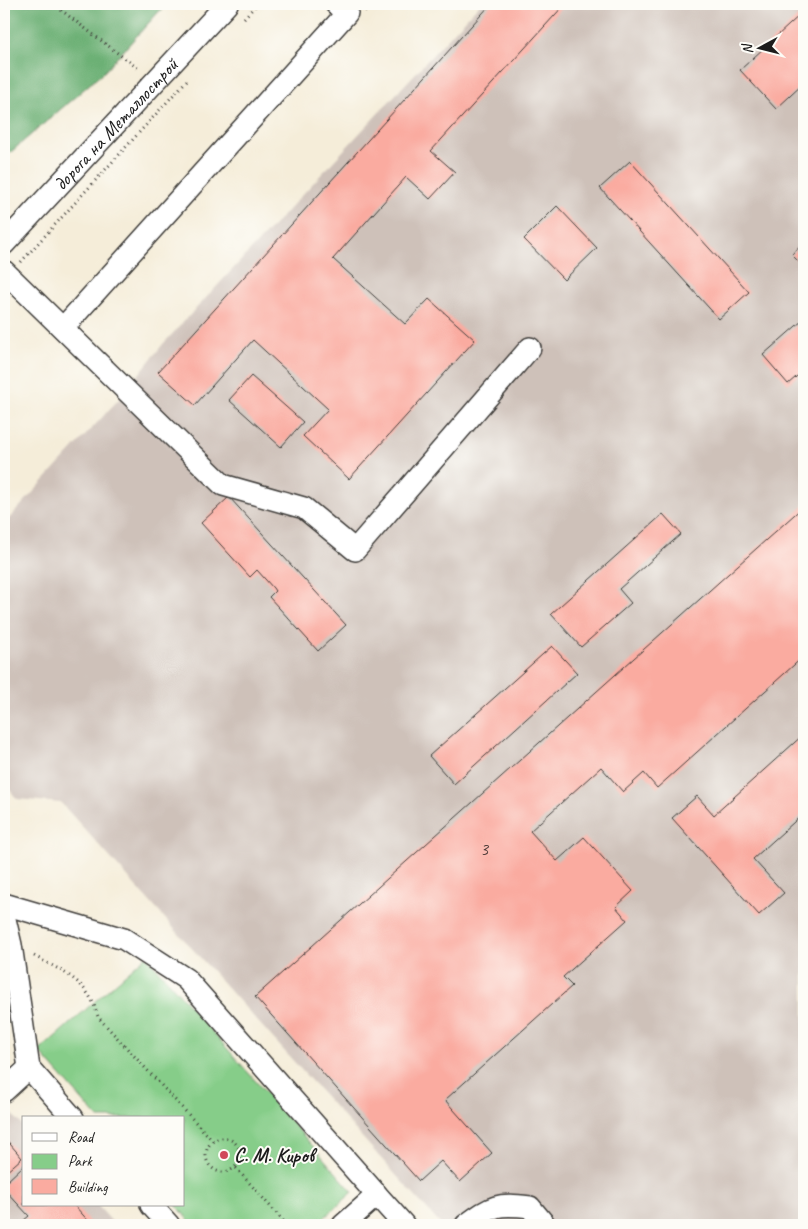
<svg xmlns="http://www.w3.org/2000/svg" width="808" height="1229" viewBox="0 0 808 1229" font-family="Caveat,sans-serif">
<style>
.industrial{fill:#cec1b9}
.green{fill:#86cd89;stroke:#517452}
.forest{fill:#6cb075;stroke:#446648}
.building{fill:#faaba0}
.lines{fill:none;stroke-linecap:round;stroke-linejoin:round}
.minor-casing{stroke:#3d3b38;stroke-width:24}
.path{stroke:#3d3b38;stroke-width:3;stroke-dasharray:1 4;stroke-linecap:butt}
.minor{stroke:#fff;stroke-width:21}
.poi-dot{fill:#d1495b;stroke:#fdfcf7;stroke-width:2}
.labels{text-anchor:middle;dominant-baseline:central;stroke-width:4;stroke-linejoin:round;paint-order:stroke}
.number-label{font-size:18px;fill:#54403d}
.street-label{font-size:20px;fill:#1c1c1c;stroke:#fdfcf7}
.poi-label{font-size:20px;font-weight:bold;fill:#1c1c1c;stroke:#fdfcf7;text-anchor:start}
</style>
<rect width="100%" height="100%" fill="#fdfcf7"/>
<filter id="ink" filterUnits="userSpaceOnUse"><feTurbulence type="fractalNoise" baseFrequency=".02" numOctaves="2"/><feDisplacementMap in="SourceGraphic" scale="10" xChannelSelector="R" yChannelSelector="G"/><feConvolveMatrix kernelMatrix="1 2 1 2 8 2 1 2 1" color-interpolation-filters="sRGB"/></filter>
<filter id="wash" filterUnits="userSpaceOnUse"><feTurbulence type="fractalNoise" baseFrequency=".0096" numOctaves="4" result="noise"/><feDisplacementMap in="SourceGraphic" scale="20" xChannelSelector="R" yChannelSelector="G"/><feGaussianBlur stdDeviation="1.12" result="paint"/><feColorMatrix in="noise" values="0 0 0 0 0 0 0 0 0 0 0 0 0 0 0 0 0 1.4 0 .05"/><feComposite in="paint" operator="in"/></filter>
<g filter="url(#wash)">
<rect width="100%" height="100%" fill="#f5edd9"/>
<!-- industrial -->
<path class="industrial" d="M480 4H804V1225H441L61 803 17 799 4 783V524L119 399 163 344Z
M4 1105 24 1127V1205H97L115 1225H4Z"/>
<!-- green -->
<path class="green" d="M146 956 353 1192 316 1225H193L176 1205H184V1118H98L39 1051Z"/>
<!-- forest -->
<path class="forest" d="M4 4H166L104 72 4 158Z"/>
<g id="blocks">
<!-- building -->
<path class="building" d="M491 4H565L431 151 455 172 430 199 406 177 333 259 405 324 429 299 475 340 349 479 303 436 328 409 253 340 195 405 158 372Z
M802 13 804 15V83L776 109 740 70Z
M630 161 749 292 719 319 600 188Z
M557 206 597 248 564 280 524 239Z
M804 242V267L792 255Z
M804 319V370L788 384 763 355Z
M251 376 303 422 281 447 229 400Z
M229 497 346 625 318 651 269 597 275 591 273 588 257 570 250 577 201 523Z
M804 506V656L657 788 644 773 623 792 601 767 530 831 557 861 584 837 633 891 616 907 627 920 563 977 572 986 445 1100 492 1153 460 1182 441 1161 419 1181 255 997Z
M663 514 681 534 619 589 631 603 581 647 551 614Z
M552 646 577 673 454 784 429 756Z
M804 734V813L753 859 784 893 759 915 672 818 697 796 714 815Z
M4 1137 22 1158 5 1173 4 1172Z
M24 1165V1205H74L92 1225H18L29 1216 4 1189V1184Z
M501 1219 507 1225H493Z"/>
</g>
</g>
<g filter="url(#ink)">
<use href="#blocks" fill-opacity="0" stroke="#3d3b38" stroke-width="1"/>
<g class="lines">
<!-- minor casing -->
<g class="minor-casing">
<g id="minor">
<path id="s1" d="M4 244 227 4"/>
<path d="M4 271 223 485 304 508 355 550 530 348"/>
<path d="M63 328 347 13 336 4"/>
<path d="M4 904 124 939 186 979 377 1195 343 1225"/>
<path d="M4 915 11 945 29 1068 73 1118"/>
<path d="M4 1091 29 1068"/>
<path d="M377 1195 404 1225"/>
<path d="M151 1205 169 1225"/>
<path d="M466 1225C493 1205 497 1203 530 1207L545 1225"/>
</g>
</g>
<!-- path -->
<path class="path" d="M53 4 140 70
M365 11 377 4
M244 18 257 4
M21 262 189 78
M34 956C64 972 89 981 98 1017L213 1141
M206 1155a17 17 0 1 1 34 0a17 17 0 1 1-34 0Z
M236 1168 287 1225"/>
<!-- minor -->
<use href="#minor" class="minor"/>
</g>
</g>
<!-- markers -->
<circle class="poi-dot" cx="224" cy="1155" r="5"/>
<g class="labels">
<!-- number labels -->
<g class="number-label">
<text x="484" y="849">3</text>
</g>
<!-- street labels -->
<g class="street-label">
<text stroke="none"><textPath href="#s1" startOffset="164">дорога на Металлострой</textPath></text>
</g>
<!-- poi labels -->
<g class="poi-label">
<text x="234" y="1155">С. М. Киров</text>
</g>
</g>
<!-- margin -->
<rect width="808" height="1229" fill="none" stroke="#fdfcf7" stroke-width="20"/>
<!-- legend -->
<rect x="22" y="1116" width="162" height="90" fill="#fdfcf7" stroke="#a3a29f"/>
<rect x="32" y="1133" width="25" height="8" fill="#ffffff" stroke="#a3a29f"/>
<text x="68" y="1142" font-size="15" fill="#1c1c1c">Road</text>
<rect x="32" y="1154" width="25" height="15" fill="#86cd89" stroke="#a3a29f"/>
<text x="68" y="1166" font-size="15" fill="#1c1c1c">Park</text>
<rect x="32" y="1179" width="25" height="15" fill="#faaba0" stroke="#a3a29f"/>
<text x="68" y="1192" font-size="15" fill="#1c1c1c">Building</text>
<!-- north arrow -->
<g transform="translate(760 48) rotate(263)" stroke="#fdfcf7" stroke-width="4" paint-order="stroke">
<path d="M0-4L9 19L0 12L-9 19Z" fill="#1c1c1c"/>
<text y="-8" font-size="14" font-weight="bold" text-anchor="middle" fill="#1c1c1c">N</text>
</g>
</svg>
